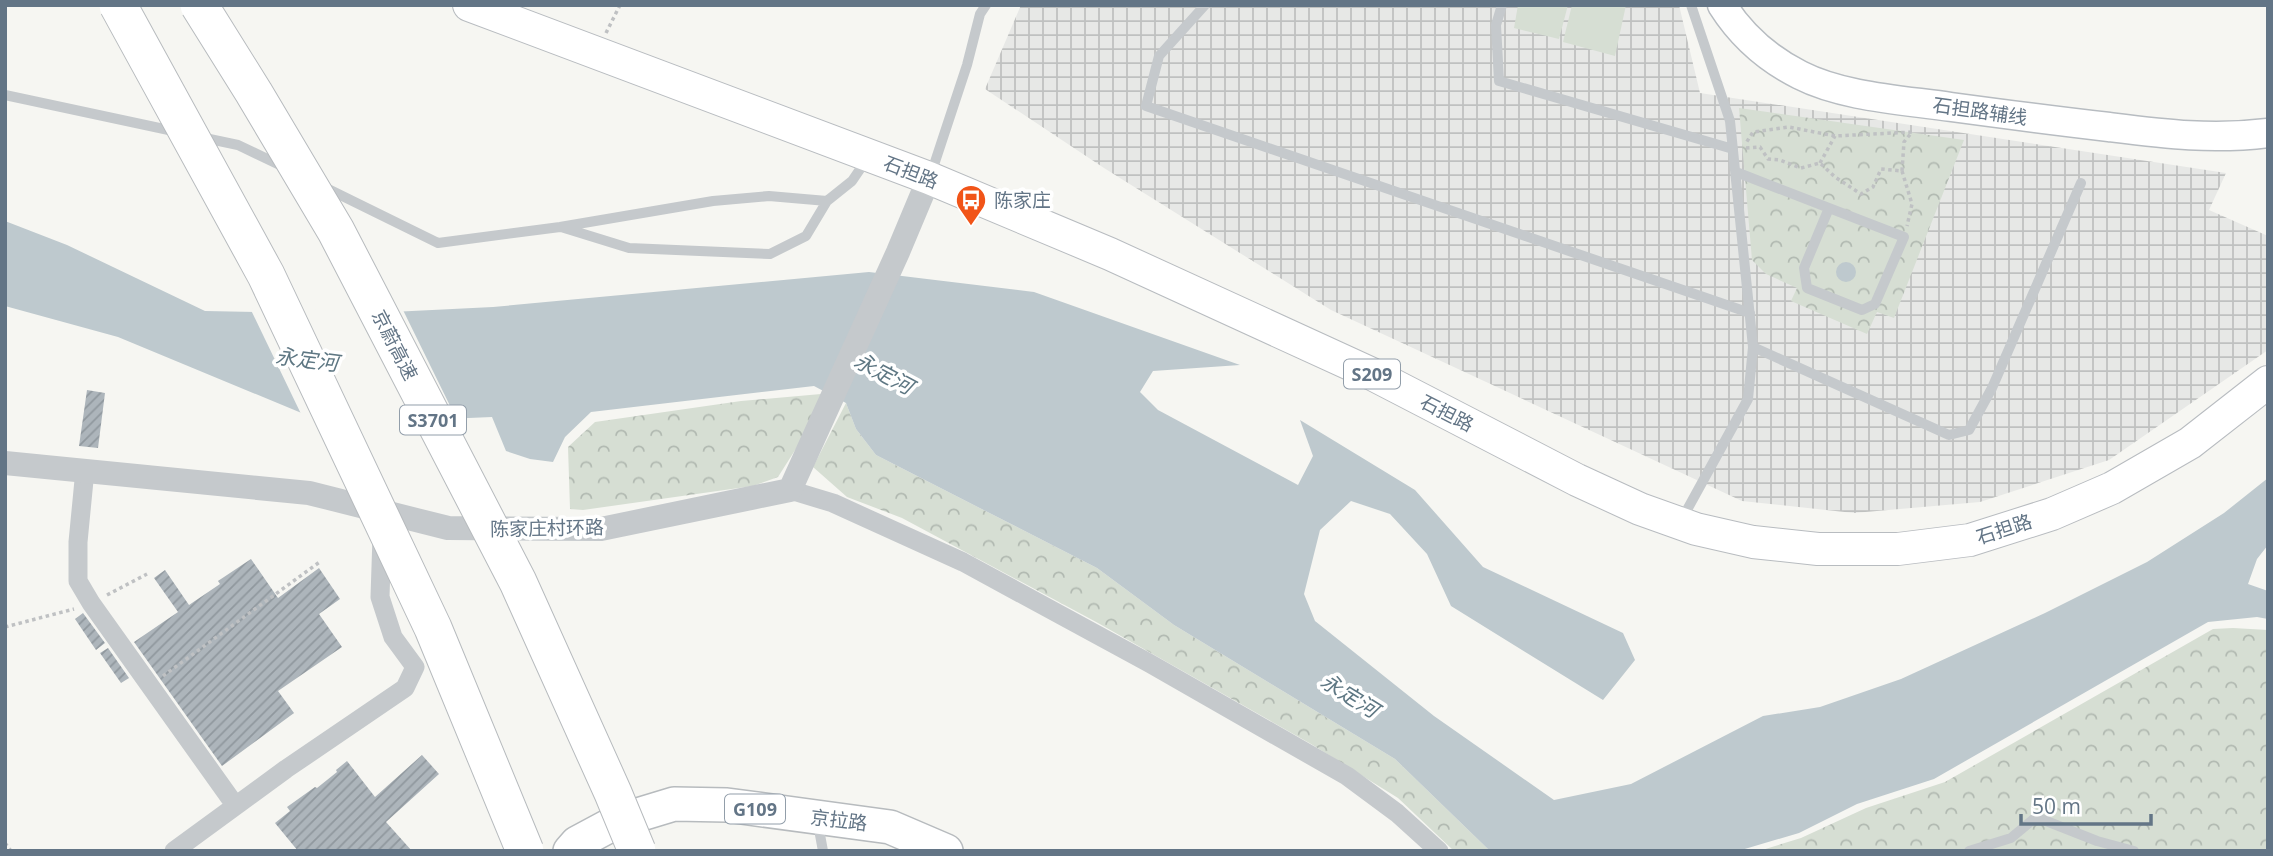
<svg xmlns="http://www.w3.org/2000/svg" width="2273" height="856" viewBox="0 0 2273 856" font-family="'Open Sans','Noto Sans SC',sans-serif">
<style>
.industrial{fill:url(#industrial-grid)}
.park{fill:url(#park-crowns)}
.pitch{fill:#d6ded3}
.water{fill:#bec9ce}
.pier{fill:#f6f6f2}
.building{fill:url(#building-hatch)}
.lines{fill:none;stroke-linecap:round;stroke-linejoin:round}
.secondary-casing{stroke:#b7bcc1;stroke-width:31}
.primary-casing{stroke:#b8bcc0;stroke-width:34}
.trunk-casing{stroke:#b7bbbe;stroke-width:36}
.path{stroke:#bfc1c3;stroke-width:3.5;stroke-dasharray:3.5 3.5;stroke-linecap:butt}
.service{stroke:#c5c9cc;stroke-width:10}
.minor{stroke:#c5c9cc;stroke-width:19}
.tertiary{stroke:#c5c9cc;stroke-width:24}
.secondary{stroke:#fff;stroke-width:28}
.primary{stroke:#fff;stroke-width:32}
.trunk{stroke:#fff;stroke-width:33}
.motorway-bridge-casing{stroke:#b7bbbe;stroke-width:39;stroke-linecap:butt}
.motorway-bridge{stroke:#fff;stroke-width:37}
.labels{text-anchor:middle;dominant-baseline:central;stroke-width:7;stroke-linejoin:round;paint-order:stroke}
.shield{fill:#fff;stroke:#929eaa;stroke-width:2}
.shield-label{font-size:18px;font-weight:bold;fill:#637586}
.street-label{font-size:19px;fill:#637586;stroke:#fff}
.poi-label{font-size:19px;fill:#637586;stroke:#fff;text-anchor:start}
.water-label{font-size:21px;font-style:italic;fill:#5e7783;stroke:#fff}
</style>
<defs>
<pattern id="industrial-grid" width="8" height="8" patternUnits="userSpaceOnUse" patternTransform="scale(1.75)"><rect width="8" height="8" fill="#e7e8e6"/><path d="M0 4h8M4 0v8" fill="none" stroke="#bfc1c0"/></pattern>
<pattern id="park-crowns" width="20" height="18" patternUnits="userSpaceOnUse" patternTransform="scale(1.75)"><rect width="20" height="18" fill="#d6ded3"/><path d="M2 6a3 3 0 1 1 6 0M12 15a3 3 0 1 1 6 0" fill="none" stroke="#b1b9b1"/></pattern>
<pattern id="building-hatch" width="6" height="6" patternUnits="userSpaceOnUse" patternTransform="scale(1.75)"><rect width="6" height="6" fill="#adb5bb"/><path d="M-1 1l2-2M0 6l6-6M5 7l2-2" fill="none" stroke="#90989e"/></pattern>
</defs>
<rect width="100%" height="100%" fill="#f6f6f2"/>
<!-- industrial -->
<path class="industrial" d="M1021 5H1679L1700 93 2226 173 2209 210 2268 236V350L2109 460 1980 502 1854 513 1742 501 1331 310 1104 168 985 89Z"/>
<!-- park -->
<path class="park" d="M1739 108 1964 140 1894 318 1877 312 1867 334 1791 301 1797 288 1766 274 1752 260Z
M821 394 804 436 778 477 753 486 583 510 570 509 568 447 595 422 741 401Z
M846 403 856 429 876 455 1097 568 1174 625 1395 759 1490 851H1454L1398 798 1311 744 1098 623 902 518 847 497 813 467Z
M2233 628 2268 630V851H1759L1801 838 1866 808 1945 782 2213 629Z"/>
<!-- pitch -->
<path class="pitch" d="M1518 5H1568L1559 39 1514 28Z
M1572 5H1626L1615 56 1563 42Z"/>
<!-- water -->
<path class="water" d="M5 221 67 245 205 311 351 314 493 307 869 272 1034 292 1240 365 1153 371 1140 392 1158 410 1298 485 1313 456 1300 420 1415 490 1483 567 1623 633 1635 660 1603 700 1451 606 1427 554 1390 514 1351 501 1320 530 1304 594 1315 621 1434 716 1554 800 1631 784 1763 716 1820 707 1901 679 2045 613 2147 562 2224 513 2268 478V545L2257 559 2248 584 2268 591V619L2257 617 2208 622 1934 779 1857 804 1799 833 1738 851H1490L1395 759 1174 625 1097 568 876 455 856 429 846 403 814 386 591 412 565 437 553 462 530 459 506 451 492 417 328 424 118 337 5 306Z
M1836 272a10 10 0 1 1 20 0a10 10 0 1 1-20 0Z"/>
<!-- pier -->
<path class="pier" d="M250 308 351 311 402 308 458 422 328 427 302 416Z"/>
<!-- building -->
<path class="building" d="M87 390 105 393 98 448 79 446Z
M251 559 278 598 319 568 340 599 319 614 342 647 278 691 294 713 222 766 134 642 178 612 154 578 165 570 189 605 220 584 218 581Z
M83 613 105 643 96 650 75 619Z
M108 648 129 678 121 683 100 653Z
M422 755 439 774 386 822 412 851H298L275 823 290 811 287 807 315 787 317 788 337 772 336 770 347 761 375 797Z"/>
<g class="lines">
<!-- secondary casing -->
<g class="secondary-casing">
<path id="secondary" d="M1722 5C1741 35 1768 59 1800 75 1843 97 1903 100 1951 107 2003 114 2056 121 2109 127 2165 134 2211 140 2268 133"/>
</g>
<!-- primary casing -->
<g class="primary-casing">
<path id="primary" d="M469 5 929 178 1110 254 1372 374 1577 480 1640 509 1696 529 1753 542 1818 549H1898L1970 540 2052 514 2112 488 2190 443 2268 382"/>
</g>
<!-- trunk casing -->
<g class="trunk-casing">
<path id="trunk" d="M570 851 577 843 618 821 674 804 727 805 890 827 946 851"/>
</g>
<!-- path -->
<path class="path" d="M606 33 620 5
M1746 148 1760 147 1768 159 1780 160 1801 168 1820 163 1835 177 1861 194 1873 187 1881 169 1902 171 1904 142 1912 132 1835 136 1789 127 1753 132 1746 143
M1820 163 1835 136
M1902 171 1912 204 1907 226
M107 595 147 574
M5 627 74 609
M163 676 321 561
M5 843 11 851"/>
<!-- service -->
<path class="service" d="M1205 5 1159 56 1146 106 1750 313
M1502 5 1496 25 1499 81 1733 149
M5 95 178 132
M200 137 238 145 284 167
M1736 172 1904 237 1875 304 1862 310 1807 288 1804 268 1829 208
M931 174 967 65 980 14 986 5
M322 186 438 243 560 227 713 201 769 196 827 201 852 181 867 159
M561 227 629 248 770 254 806 236 827 201
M1753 347 1949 435 1969 430 1992 388 2081 183
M1682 519 1748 399 1753 347 1730 121 1691 5
M818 824 823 851
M1969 851 2011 838 2036 817 2097 841 2134 851"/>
<!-- minor -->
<path class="minor" d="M85 470 78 542V581L91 603 235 805
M790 490 833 503 963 562 1149 663 1347 776 1397 813 1439 851
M174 851 286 769 405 688 415 667 393 637 380 597 382 536"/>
<!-- tertiary -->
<path class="tertiary" d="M5 463 309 493 448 528 601 529 790 490 898 252 929 178"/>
<!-- secondary -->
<use href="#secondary" class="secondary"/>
<!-- primary -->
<use href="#primary" class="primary"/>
<!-- trunk -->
<use href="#trunk" class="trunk"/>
<!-- motorway-bridge casing -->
<g class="motorway-bridge-casing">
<path id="motorway-bridge" d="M118 5 266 275 433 628 525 851
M199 5 254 93 336 231 518 582 613 793 637 851"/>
</g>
<!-- motorway-bridge -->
<use href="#motorway-bridge" class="motorway-bridge"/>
</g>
<!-- icons -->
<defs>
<g id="bus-pin" transform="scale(1.575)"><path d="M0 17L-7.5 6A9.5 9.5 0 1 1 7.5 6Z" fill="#f15418" stroke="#fff"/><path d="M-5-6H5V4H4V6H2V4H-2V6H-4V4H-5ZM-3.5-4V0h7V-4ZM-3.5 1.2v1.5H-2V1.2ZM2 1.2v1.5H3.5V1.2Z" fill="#fff"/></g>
</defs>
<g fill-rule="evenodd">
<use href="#bus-pin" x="971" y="200"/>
</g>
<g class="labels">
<!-- shield labels -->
<g class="shield">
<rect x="1344" y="359.5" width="56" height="29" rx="5"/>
<rect x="400" y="405.5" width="66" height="29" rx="5"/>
<rect x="725" y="794.5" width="60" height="29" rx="5"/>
</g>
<g class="shield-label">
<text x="1372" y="374">S209</text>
<text x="433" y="420">S3701</text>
<text x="755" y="809">G109</text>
</g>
<!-- street labels -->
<g class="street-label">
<text transform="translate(1980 111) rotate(8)">石担路辅线</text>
<text transform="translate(911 172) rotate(21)">石担路</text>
<text transform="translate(395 345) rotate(63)">京蔚高速</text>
<text transform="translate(1447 413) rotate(27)">石担路</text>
<text transform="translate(547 528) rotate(-1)">陈家庄村环路</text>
<text transform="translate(2004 529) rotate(-18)">石担路</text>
<text transform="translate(839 820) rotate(7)">京拉路</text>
</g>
<!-- poi labels -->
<g class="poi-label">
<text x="994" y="200">陈家庄</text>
</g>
<!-- water labels -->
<g class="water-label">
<text transform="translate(307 359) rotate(7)">永定河</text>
<text transform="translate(884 373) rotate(28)">永定河</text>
<text transform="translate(1350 695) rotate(32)">永定河</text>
</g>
</g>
<!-- border -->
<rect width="2273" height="856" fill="none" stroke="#637586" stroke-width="14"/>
<!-- scale -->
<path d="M2021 814v10h130v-10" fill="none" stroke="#637586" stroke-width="3.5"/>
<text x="2032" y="814" font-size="21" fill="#637586" stroke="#ffffff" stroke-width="5" paint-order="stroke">50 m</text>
</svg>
